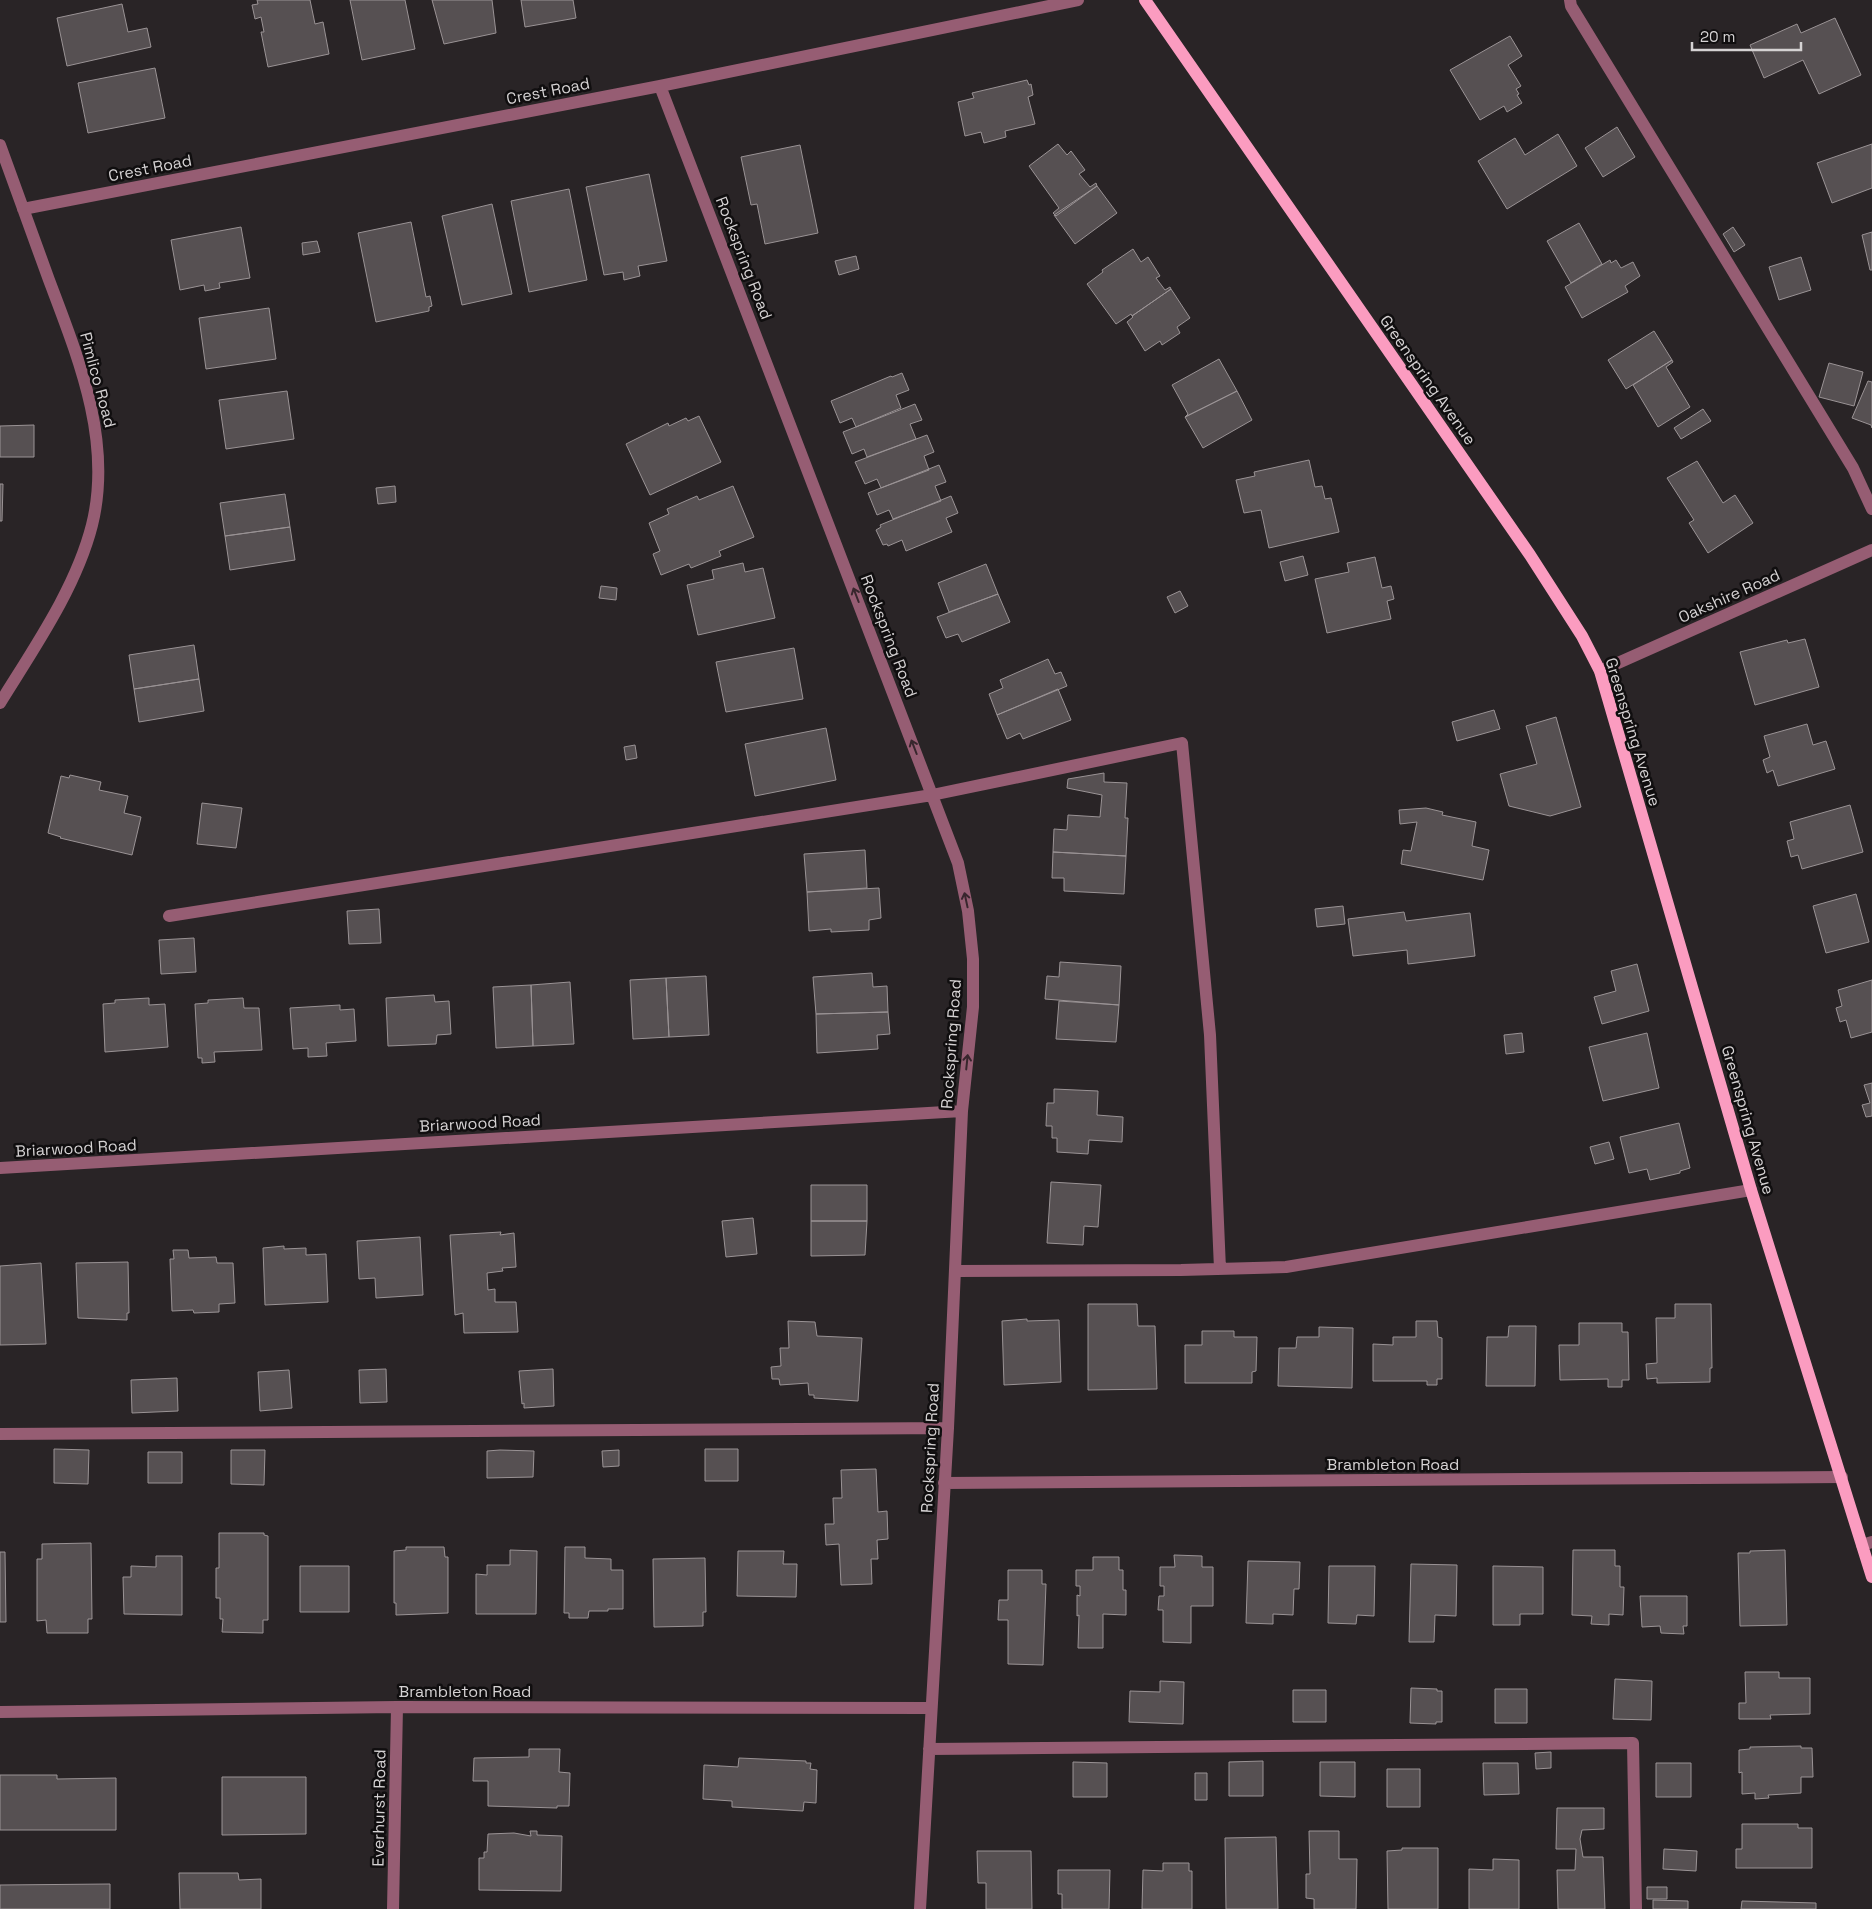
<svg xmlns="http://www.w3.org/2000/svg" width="1872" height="1909" viewBox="0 0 1872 1909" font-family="'Space Grotesk',sans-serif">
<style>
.building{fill:#565052;stroke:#9a9395}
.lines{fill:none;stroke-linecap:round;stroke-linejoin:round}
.minor{stroke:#965d73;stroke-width:12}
.major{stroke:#fb9cc0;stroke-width:12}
.oneway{stroke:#38262d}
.labels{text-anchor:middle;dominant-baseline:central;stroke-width:5;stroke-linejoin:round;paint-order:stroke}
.street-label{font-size:16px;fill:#d5d2d3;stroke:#100e0f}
</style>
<rect width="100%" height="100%" fill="#292426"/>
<!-- building -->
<path class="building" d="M257 0H310L315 24 323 22 329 54 268 67 261 32H264L261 17 255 19 252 5 258 4Z
M350 0H405L415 49 362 60Z
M432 0H492L496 33 444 44Z
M521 0H573L576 18 525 27Z
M122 4 128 32 147 28 151 47 67 66 57 18Z
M1835 18 1861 75 1819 94 1803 60 1764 78 1750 45 1797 24 1801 33Z
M1510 36 1522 56 1508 65 1521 86 1516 89 1519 94 1517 95 1522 103 1507 112 1504 106 1480 120 1450 70Z
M155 68 165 118 88 133 78 83Z
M1027 80 1029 85 1031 84 1033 95 1028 97 1035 124 1005 131 1006 137 984 143 981 132 965 136 958 102 974 98 972 93Z
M1617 127 1635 157 1603 177 1585 148Z
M1558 134 1577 166 1507 209 1478 161 1515 138 1525 155Z
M1058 144 1067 155 1071 151 1085 170 1079 174 1090 187 1096 183 1097 186 1056 216 1053 213 1059 208 1029 166Z
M1872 144V188L1832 203 1817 163Z
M800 145 818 233 765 244 757 204 751 205 741 157Z
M649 174 667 261 638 266 640 276 624 280 623 272 604 275 586 187Z
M1097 186 1117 213 1075 244 1054 215Z
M569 189 587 280 529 292 511 201Z
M492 204 512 294 462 305 442 216Z
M411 222 426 297 430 296 432 306 429 307V311L376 322 358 233Z
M1579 223 1602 264 1571 283 1547 241Z
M241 227 250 278 219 283 220 288 205 291 204 285 180 290 171 240Z
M1733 227 1745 245 1734 252 1723 234Z
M1872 232V270H1870L1862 235Z
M317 241 320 252 303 255 302 243Z
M1133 249 1141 262 1148 257 1160 276 1156 278 1165 290 1170 287 1171 289 1132 316 1131 314 1116 324 1087 284 1103 272 1102 270Z
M856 256 859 269 839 275 835 261Z
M1801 257 1811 290 1779 300 1769 267Z
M1610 260 1611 263 1616 260 1621 268 1633 262 1640 276 1625 286 1628 292 1582 318 1565 287Z
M1171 289 1190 318 1177 327 1180 333 1162 345 1160 341 1145 351 1127 322 1133 317 1132 316Z
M269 308 276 359 206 369 199 318Z
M1654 331 1672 360 1626 389 1608 360Z
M1219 359 1237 391 1185 417 1188 414 1172 385Z
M1672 360 1673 362 1666 367 1690 407 1658 427 1633 385Z
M1829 363 1863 372 1854 406 1819 397Z
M902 373 909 390 896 395 901 408 856 427 852 418 840 423 831 401 891 376 892 377Z
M1868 381 1872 382V428L1871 425 1852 418Z
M287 391 294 439 226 449 219 400Z
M1237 391 1252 420 1203 448 1185 417Z
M915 404 922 420 910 424 916 439 867 457 864 449 852 454 843 432Z
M1703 409 1711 421 1681 439 1674 428Z
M699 416 721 462 650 495 626 444 668 423 669 426 686 418 688 421Z
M34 425V457H0V426Z
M927 435 934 452 924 456 929 470 881 488 877 479 865 484 855 462Z
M1309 460 1315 487 1322 486 1325 499 1331 498 1339 532 1269 548 1261 510 1244 513 1236 480 1255 476 1254 472Z
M1697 461 1723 503 1735 495 1753 523 1708 553 1689 523 1694 520 1667 478Z
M939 465 946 482 935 486 941 501 893 519 889 510 877 515 868 493Z
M0 484H3L2 521H0Z
M395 486 396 502 378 504 376 488Z
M733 486 754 537 719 551 721 556 691 568 689 564 661 575 653 554 660 551 649 523 669 514 667 509 697 496 699 500Z
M285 494 290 527 225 536 220 503Z
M951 496 958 513 946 518 952 532 906 551 902 540 888 546 887 544 883 545 876 530 881 527 880 525Z
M290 527 295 560 230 570 225 536Z
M1303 556 1308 575 1285 581 1280 562Z
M1375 557 1382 588 1391 586 1394 599 1387 601 1391 619 1327 633 1315 579 1349 572 1347 563Z
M743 563 745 572 763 568 775 618 698 635 687 585 714 579 712 570Z
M986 564 998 594 949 612 938 583Z
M601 586 617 588 616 600 599 598Z
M1180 591 1188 606 1175 613 1167 597Z
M998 594 1010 622 962 642 958 634 946 638 937 617Z
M1805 639 1819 687 1755 705 1740 652 1787 640 1788 643Z
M194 645 199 679 134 689 129 655Z
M794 648 803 699 726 712 716 662Z
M1048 659 1055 674 1061 672 1067 686 997 715 989 694 1003 688 1000 680Z
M199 679 204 711 139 722 134 689Z
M1058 689 1071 720 1023 739 1020 733 1007 739 997 715Z
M1494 710 1500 729 1457 741 1452 722Z
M1556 717 1581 807 1550 816 1509 806 1500 774 1537 764 1526 726Z
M1807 724 1813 745 1826 741 1835 769 1778 786 1773 770 1767 773 1763 760 1770 757 1764 736Z
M826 728 836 780 755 796 745 744Z
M635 745 637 758 626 760 624 747Z
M1104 773V782L1127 783 1125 818H1128L1126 856 1053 852 1054 829 1067 830 1068 815 1100 817 1102 795 1067 788 1068 779Z
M70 775 101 782 99 790 128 796 124 813 141 817 132 855 60 838 61 837 48 833 61 776 69 778Z
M202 803 242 808 236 848 197 844Z
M1850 805 1863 852 1802 869 1798 855 1791 857 1787 841 1794 839 1790 822Z
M1426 808 1443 812 1442 815 1476 822 1472 846 1489 850 1483 880 1401 864 1403 850 1411 851 1417 822 1400 824 1399 810Z
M865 850 867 888 807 892 804 854Z
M1053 852 1126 856 1124 894 1064 891V878H1052Z
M879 888 881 918 869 920V930L831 932V929L809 931 807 892Z
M1856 894 1869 942 1826 953 1813 906Z
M1343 906 1345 924 1317 927 1315 909Z
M379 909 381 943 349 944 347 911Z
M1404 912 1406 921 1470 913 1475 956 1408 964 1407 950 1353 956 1348 919Z
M194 938 196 972 161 974 159 940Z
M1060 962 1121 966 1119 1005 1045 999 1047 976 1059 977Z
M1637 964 1649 1011 1602 1024 1594 997 1616 991 1611 971Z
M872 973 873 987 887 986 888 1012 816 1014 813 977Z
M706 976 709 1035 669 1037 666 978Z
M666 978 669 1037 633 1039 630 980Z
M1872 980V1032L1851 1038 1846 1020 1840 1022 1836 1008 1842 1006 1838 990Z
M570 982 574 1044 533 1046 531 985Z
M531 985 533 1046 496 1048 493 987Z
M434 995 435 1002 449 1001 451 1034 437 1035 436 1044 388 1046 386 998Z
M149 998V1005L165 1004 168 1047 105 1052 103 1004 115 1003V1000Z
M243 998 244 1008H259L262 1050 214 1052 215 1062 202 1063V1058H198L195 1004 208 1003V1000Z
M1059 1001 1119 1005 1116 1042 1056 1039Z
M340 1005V1010L354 1009 356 1041 326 1043 327 1056 308 1057V1048L293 1049 290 1008Z
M888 1012 890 1034 877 1035 878 1049 817 1053 816 1014Z
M1522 1033 1524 1052 1506 1054 1504 1035Z
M1647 1033 1659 1088 1603 1101 1589 1047Z
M1872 1083V1116L1866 1117 1862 1105 1870 1103 1864 1085Z
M1054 1089 1098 1091 1097 1115 1123 1117 1122 1142 1089 1140 1088 1154 1057 1152V1138H1052V1126H1046L1047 1103H1054Z
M1679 1123 1690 1168 1680 1171V1173L1650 1180 1647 1169 1629 1173 1620 1137Z
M1609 1142 1614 1159 1595 1164 1590 1147Z
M1051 1182 1101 1185 1098 1227 1084 1226 1083 1245 1047 1243Z
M811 1185H867V1221H811Z
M753 1218 757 1254 726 1257 722 1221Z
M811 1221H867L865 1255 811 1256Z
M501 1232 500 1235 514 1233 516 1267 502 1268 503 1271 487 1273 488 1290 495 1289V1302H516L518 1332 464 1333 463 1313 455 1315 450 1235Z
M420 1237 423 1295 376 1298 375 1278 359 1279 357 1241Z
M284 1246V1249L306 1248V1255L326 1254 328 1302 265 1305 263 1248Z
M173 1250H188L189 1258 216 1257 217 1263H233L235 1303 219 1304V1312L194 1313 193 1310 172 1311 170 1259H174Z
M128 1262 129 1313H127V1320L78 1318 76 1263Z
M41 1263 46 1344 0 1345V1266Z
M1088 1304H1137L1138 1326H1155L1157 1389 1088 1390Z
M1675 1304H1711L1712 1368H1710V1382L1657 1383V1378L1647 1379 1646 1364 1657 1363 1656 1318H1675Z
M1027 1319V1321L1059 1320 1061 1382 1004 1385 1002 1321Z
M788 1321 815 1322 817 1336 862 1338 858 1401 814 1398V1395H809L808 1383 780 1385 779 1379H772L771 1367 781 1366 780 1348H789Z
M1416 1321H1437L1438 1337 1442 1338V1379H1437V1385H1427V1381H1373V1344L1393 1345V1337H1416Z
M1579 1323H1622V1332H1628L1629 1380H1622V1387H1608V1379L1560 1380 1559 1345H1579Z
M1509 1326H1536L1535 1386H1486L1487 1337H1508Z
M1319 1327 1353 1328 1352 1388 1278 1386 1279 1348H1296L1297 1337H1319Z
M1202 1331H1234V1337H1257L1256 1371 1252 1372V1383H1185V1345H1202Z
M386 1369 387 1402 360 1403 359 1370Z
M553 1369 554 1406 524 1408V1403L522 1404 519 1371Z
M289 1370 292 1408 260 1411 258 1372Z
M177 1378 178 1411 132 1413 131 1380Z
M54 1449 89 1450 88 1484 54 1483Z
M705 1449H738V1481H705Z
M231 1450H265L264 1485 231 1484Z
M500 1450 534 1451 533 1477 487 1478V1451Z
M619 1450V1466L603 1467 602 1451Z
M148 1452H182V1483H148Z
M876 1469 878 1512 887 1511 888 1539 877 1540 878 1559H871L872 1584 841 1585 839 1544 826 1545 825 1524H834L833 1498H842L841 1470Z
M219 1533H264V1535L268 1536V1620H263V1633L222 1632 223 1619H220V1598H216V1568H219Z
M91 1543 92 1619H88V1633H47L46 1620 37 1621V1559H42V1544Z
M406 1547H444L445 1557H448V1613L396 1615V1603H394V1551L406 1550Z
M565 1547H585V1558L611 1559V1570H623V1609H608V1611H589L588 1618H569V1613H564Z
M510 1550 537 1551 536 1614H476V1574L487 1575V1565H510Z
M1573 1550H1615V1566H1620V1587H1624L1623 1615 1609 1614V1625L1591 1624 1592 1616 1572 1615Z
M1785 1550 1787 1625 1740 1626 1738 1553H1750V1551Z
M738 1551H784L783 1564H797L796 1597 737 1596Z
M0 1552H5L6 1622H0Z
M1174 1555 1202 1556V1567H1213V1606H1191V1643L1163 1642V1610H1158L1159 1596H1164V1586H1160V1567H1175Z
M156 1556H182V1615L124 1614 123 1577H131V1566L156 1567Z
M1093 1557H1119V1570H1123V1590H1126V1615L1103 1614V1648H1078L1079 1615 1077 1616V1595L1080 1596V1586H1076V1570H1093Z
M705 1558 706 1612H703V1626L654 1627 653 1559Z
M1248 1561 1300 1562 1299 1589H1294L1293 1615 1273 1614V1624L1246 1623Z
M1411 1564 1457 1565 1456 1616 1435 1615 1434 1642H1409Z
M300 1566H349V1612H300Z
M1329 1566H1375L1374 1616 1357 1615 1356 1624 1328 1623Z
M1493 1566 1543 1567V1614H1520V1625H1493Z
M1008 1570H1042V1584H1046L1043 1665 1008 1664V1620H998L999 1600H1008Z
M1640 1596H1687V1626H1683L1684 1634 1661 1633 1660 1626 1642 1627Z
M1745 1672H1779V1678H1810V1714L1770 1715 1771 1719H1739V1703H1746Z
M1615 1679 1652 1681 1651 1720 1613 1719Z
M1160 1681 1184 1682 1183 1724 1129 1722 1130 1691 1160 1692Z
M1411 1688 1437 1689V1691H1442V1722H1436V1724L1410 1723Z
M1495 1689H1527V1723H1495Z
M1293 1690H1326V1722H1293Z
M1801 1746V1748H1812L1813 1777H1801V1793L1768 1795 1769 1798 1755 1799V1793L1742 1794V1772L1739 1773V1750L1750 1749V1747Z
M529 1749H560L559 1772 570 1773 569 1806H557V1808L488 1806V1781H473L474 1758 529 1757Z
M1551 1752V1768L1536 1769 1535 1753Z
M739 1758 806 1761V1763H811L810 1769 817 1770 816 1803 804 1802 803 1811 732 1807V1801L703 1799 704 1765 738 1767Z
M1263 1761V1796H1229V1762Z
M1073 1762 1107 1763V1797H1073Z
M1320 1762H1355V1797L1320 1796Z
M1483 1763H1518L1519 1794 1484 1795Z
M1656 1763H1691V1797H1656Z
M1387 1769H1420V1807H1387Z
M1195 1773H1207V1800H1195Z
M0 1775H57V1779L116 1778V1830H0Z
M222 1777H306V1834L222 1835Z
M1557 1808H1604V1829L1582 1830 1580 1839 1583 1857H1603L1605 1909H1558L1557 1870H1575L1576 1849H1556Z
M1742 1824H1798V1828H1812V1868H1736V1849H1742Z
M530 1831H537V1835L562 1836 561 1891 479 1890V1858H484V1852H487L488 1834 514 1833 531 1836Z
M1309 1831H1339V1859H1357L1356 1909H1314V1899L1306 1898V1874H1310Z
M1276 1837 1278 1909H1226L1225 1838Z
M1402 1848H1438V1909H1388L1387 1851 1402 1850Z
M1664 1849 1697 1851 1696 1871 1663 1869Z
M977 1851H1031L1032 1909H986V1883H978Z
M1493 1859 1519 1860V1909H1469V1869L1493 1870Z
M1163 1863H1189V1871H1192V1909H1142L1143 1870 1163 1871Z
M1058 1870H1110L1109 1909H1062V1894H1058Z
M179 1873H238L239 1880 261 1879V1909H180Z
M110 1884V1909H0V1885Z
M1647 1887H1667V1899H1647Z
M1653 1900 1688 1901V1909H1653Z
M1742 1901 1816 1903V1909H1741Z"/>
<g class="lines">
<!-- minor -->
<path class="minor" d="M1570 0 1571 6 1853 468 1872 509
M660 86 958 863 968 911 973 959V1007L962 1111 948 1428 920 1909
M0 145C16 190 33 235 49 280 78 357 113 441 92 525 76 588 34 648 0 703
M23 209 660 86 1078 0
M1600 671 1872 550
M169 916 932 795 1182 743 1210 1035 1220 1269
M0 1168 962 1111
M956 1271 1181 1270 1286 1267 1751 1190
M0 1434 948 1428
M944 1483 1842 1477
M1862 1545 1872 1542
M0 1712 397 1707 931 1708
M929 1749 1633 1743 1636 1909
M393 1909 397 1707"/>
<!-- major -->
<path class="major" d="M1145 0 1530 555 1582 636 1600 671 1751 1190 1872 1577"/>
</g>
<!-- one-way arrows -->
<defs><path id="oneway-shaft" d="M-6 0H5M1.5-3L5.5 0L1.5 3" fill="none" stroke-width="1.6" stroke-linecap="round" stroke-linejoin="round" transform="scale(1.25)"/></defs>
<g class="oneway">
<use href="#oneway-shaft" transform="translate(856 595) rotate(-111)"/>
<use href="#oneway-shaft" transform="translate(914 747) rotate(-111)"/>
<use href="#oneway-shaft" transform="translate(966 900) rotate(-102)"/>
<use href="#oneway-shaft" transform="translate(967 1062) rotate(-84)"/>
</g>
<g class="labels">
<!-- street labels -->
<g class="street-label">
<text transform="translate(548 91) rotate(-11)">Crest Road</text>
<text transform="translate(150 168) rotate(-11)">Crest Road</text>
<text transform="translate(744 258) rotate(69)">Rockspring Road</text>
<text transform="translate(98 380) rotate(75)">Pimlico Road</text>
<text transform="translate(1428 380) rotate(55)">Greenspring Avenue</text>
<text transform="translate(1729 596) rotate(-24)">Oakshire Road</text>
<text transform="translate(889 636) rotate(69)">Rockspring Road</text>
<text transform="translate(1633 732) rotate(73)">Greenspring Avenue</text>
<text transform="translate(951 1044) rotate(-86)">Rockspring Road</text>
<text transform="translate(1748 1120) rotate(74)">Greenspring Avenue</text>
<text transform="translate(480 1123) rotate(-3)">Briarwood Road</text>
<text transform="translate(76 1148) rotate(-3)">Briarwood Road</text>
<text transform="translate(930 1448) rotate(-87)">Rockspring Road</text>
<text x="1393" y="1464">Brambleton Road</text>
<text x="465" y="1691">Brambleton Road</text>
<text transform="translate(379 1808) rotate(-89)">Everhurst Road</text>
</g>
</g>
<!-- scale -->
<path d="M1692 42v8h109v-8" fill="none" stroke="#d5d2d3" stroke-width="2.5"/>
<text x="1700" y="42" font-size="15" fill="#d5d2d3" stroke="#100e0f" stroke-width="4" paint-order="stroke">20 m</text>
</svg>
